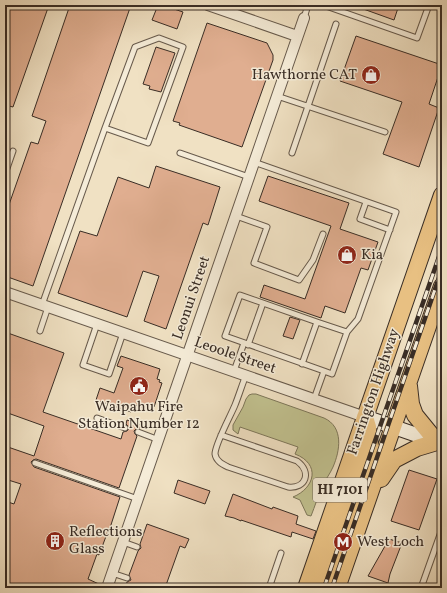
<svg xmlns="http://www.w3.org/2000/svg" width="447" height="593" viewBox="0 0 447 593" font-family="Vollkorn,serif">
<style>
.green{fill:#c1c18f;stroke:#7d775a}
.building{fill:#e0ae90;stroke:#392d25}
.lines{fill:none;stroke-linecap:round;stroke-linejoin:round}
.lane-casing{stroke:#675a4c;stroke-width:7}
.street-casing{stroke:#675a4c;stroke-width:12}
.secondary-casing{stroke:#392d25;stroke-width:16}
.primary-casing{stroke:#392d25;stroke-width:18}
.lane{stroke:#f5ecd8;stroke-width:5}
.street{stroke:#f5ecd8;stroke-width:10}
.secondary{stroke:#f5ecd8;stroke-width:14}
.primary{stroke:#e8c082;stroke-width:16}
.rail-casing{stroke:#392d25;stroke-width:4.5}
.rail{stroke:#f5ecd8;stroke-width:3;stroke-dasharray:9;stroke-linecap:butt}
.labels{text-anchor:middle;dominant-baseline:central;stroke-width:3;stroke-linejoin:round;paint-order:stroke}
.shield{fill:#f5ecd8;stroke:#71665b;stroke-width:1}
.shield-label{font-size:14px;font-weight:bold;fill:#392d25}
.poi-label{font-size:15px;fill:#392d25;stroke:#f5ecd8;text-anchor:start}
.street-label{font-size:15px;fill:#392d25;stroke:#f5ecd8}
</style>
<rect width="100%" height="100%" fill="#f0e1c3"/>
<filter id="stains"><feTurbulence type="fractalNoise" baseFrequency=".005" numOctaves="4"/><feColorMatrix values="0 0 0 0 .2 0 0 0 0 .09 0 0 0 0 .02 0 0 0 .5 -.17"/></filter>
<radialGradient id="worn" r=".72"><stop offset=".6" stop-color="#630" stop-opacity="0"/><stop offset="1" stop-color="#630" stop-opacity=".3"/></radialGradient>
<!-- green -->
<path class="green" d="M252 394H256L324 418C344 427 340 451 333 467 330 474 325 480 322 487 318 496 315 506 311 516L307 515 300 500 293 497C315 488 321 464 295 454L298 447 240 427 238 434 233 430V425L243 407 246 399 249 395Z"/>
<!-- building -->
<path class="building" d="M5 5H49L13 107 5 105Z
M70 5H131L33 286 5 276V216L31 142 38 144 46 121 32 116Z
M158 5H162L183 12 177 29 152 20Z
M355 5H399L394 20 355 6Z
M207 23 267 43 273 55V60L242 147 179 125 180 123 173 121Z
M356 36 442 65 429 104 439 108 419 167 383 154 402 102 340 81Z
M156 47 175 53 161 92 149 89 150 86 143 84Z
M156 166 220 187 208 225 203 223 166 329 144 321 159 276 143 271 127 317 58 293 80 231 97 236 118 177 149 188Z
M268 176 349 203 340 229 378 242 368 270 361 268 345 313 325 306 321 318 260 297 264 285 305 299 331 226 259 201Z
M290 317 300 320 293 339 283 336Z
M5 332 64 353 43 412 121 439 123 432 127 431 129 429 128 426 126 424 127 420 141 425 140 428 136 429 134 431 135 434 137 436 119 488 36 459 33 460 31 462 34 467 120 497 109 531H108L99 555 97 554 88 579 101 585V588H10L5 586V501L14 504 21 484 5 479V446L34 456 44 426 5 412Z
M121 356 160 369 157 379 160 380 159 382 162 383 154 407 151 406V407L144 405 143 408 133 404 131 412 96 400 100 388 114 393 123 368 117 366Z
M409 470 437 479 419 530 391 521Z
M178 480 210 491 205 504 174 493Z
M233 494 272 509 273 507 298 516 296 524 316 531 313 539 292 532 291 537 241 520V521L234 518 225 516Z
M147 524 189 539 185 548 180 546 165 588H125L127 582 131 580 129 575 138 551 141 548 140 544Z
M389 539 402 543 390 574 388 583 368 576Z"/>
<g class="lines">
<!-- lane casing -->
<g class="lane-casing">
<path id="lane" d="M323 5 417 38 429 5
M304 18 308 5
M277 96 385 132
M180 153 249 177
M292 153 336 24
M254 162 396 212 358 319 347 332 332 374 324 371 314 399
M5 174 13 151
M366 202 360 219 390 230
M236 216 267 227 254 263 299 280 313 260 323 234
M42 305 105 128 148 143 183 47 159 38 135 47 105 128
M317 322 240 295 225 336 324 371
M97 324 83 365 109 374 123 333
M40 331 48 307
M248 345 263 303
M302 364 317 322 347 332
M234 371 244 343
M97 418 125 428
M138 432 159 440
M221 435 297 461C312 472 306 489 288 487L228 467C222 464 216 461 215 454 215 444 231 415 235 405 239 395 242 385 246 375
M35 463 138 499
M123 542 137 547
M112 573 127 578
M269 588 281 553
M421 588 442 529"/>
</g>
<!-- street casing -->
<g class="street-casing">
<path id="street" d="M208 5 297 36
M5 292 365 417
M107 588 304 18"/>
</g>
<!-- secondary casing -->
<g class="secondary-casing">
<path id="secondary" d="M365 417 440 443"/>
</g>
<!-- primary casing -->
<g class="primary-casing">
<path id="primary" d="M381 479 394 460 417 448 437 442 415 415 411 404 409 386
M306 588 442 195
M321 588 370 446 368 427 365 417
M337 588 442 286"/>
</g>
<!-- lane -->
<use href="#lane" class="lane"/>
<!-- street -->
<use href="#street" class="street"/>
<!-- secondary -->
<use href="#secondary" class="secondary"/>
<!-- primary -->
<use href="#primary" class="primary"/>
<!-- rail casing -->
<g class="rail-casing">
<path id="rail" d="M324 588 442 248
M332 588 442 269"/>
</g>
<!-- rail -->
<use href="#rail" class="rail"/>
</g>
<!-- icons -->
<defs>
<g id="shop-disc" transform="scale(1)"><circle r="9.5" fill="#8f2418" stroke="#f5ecd8"/><path d="M-5-2.5h2.3a2.7 3.5 0 0 1 5.4 0H5L5.5 6h-11ZM-1.5-2.5h3a1.5 2.3 0 0 0-3 0Z" fill="#fff"/></g>
<g id="civic-disc" transform="scale(1)"><circle r="9.5" fill="#8f2418" stroke="#f5ecd8"/><path d="M-.6-6.5H3V-4.5H.6V-3L4-1V1h2V6H-6V1h2V-1L-.6-3ZM-1.2 2.5V6h2.4V2.5Z" fill="#fff"/></g>
<g id="building-disc" transform="scale(1)"><circle r="9.5" fill="#8f2418" stroke="#f5ecd8"/><path d="M-4-6H4V6H1V3H-1V6H-4ZM-2.5-4.3h1.7v1.8h-1.7ZM.8-4.3h1.7v1.8H.8ZM-2.5-1h1.7V.8h-1.7ZM.8-1h1.7V.8H.8Z" fill="#fff"/></g>
<g id="metro-disc" transform="scale(1)"><circle r="9.5" fill="#8f2418" stroke="#f5ecd8"/><path d="M-5.5 5V-5H-3L0 0L3-5H5.5V5H3V-.5L0 4L-3-.5V5Z" fill="#fff"/></g>
</defs>
<g fill-rule="evenodd">
<use href="#shop-disc" x="371" y="75"/>
<use href="#shop-disc" x="347" y="255"/>
<use href="#civic-disc" x="139" y="386"/>
<use href="#building-disc" x="55" y="541"/>
<use href="#metro-disc" x="343" y="542"/>
</g>
<g class="labels">
<!-- shield labels -->
<rect class="shield" x="313" y="478" width="54" height="24" rx="3"/>
<g class="shield-label">
<text x="340" y="490">HI 7101</text>
</g>
<!-- poi labels -->
<g class="poi-label">
<text x="357" y="75" text-anchor="end">Hawthorne CAT</text>
<text x="361" y="255">Kia</text>
<text x="139" y="407" text-anchor="middle">Waipahu Fire<tspan x="139" dy="17">Station Number 12</tspan></text>
<text x="69" y="532">Reflections<tspan x="69" dy="17">Glass</tspan></text>
<text x="357" y="542">West Loch</text>
</g>
<!-- street labels -->
<g class="street-label">
<text transform="translate(192 298) rotate(-71)">Leonui Street</text>
<text transform="translate(235 356) rotate(19)">Leoole Street</text>
<text transform="translate(374 392) rotate(-71)">Farrington Highway</text>
</g>
</g>
<!-- margin -->
<rect width="447" height="593" fill="none" stroke="#f0e1c3" stroke-width="20"/>
<rect x="6" y="6" width="435" height="581" fill="none" stroke="#392d25" stroke-width="2"/>
<rect x="10" y="10" width="427" height="573" fill="none" stroke="#392d25"/>
<rect width="100%" height="100%" filter="url(#stains)"/>
<rect width="100%" height="100%" fill="url(#worn)"/>
</svg>
